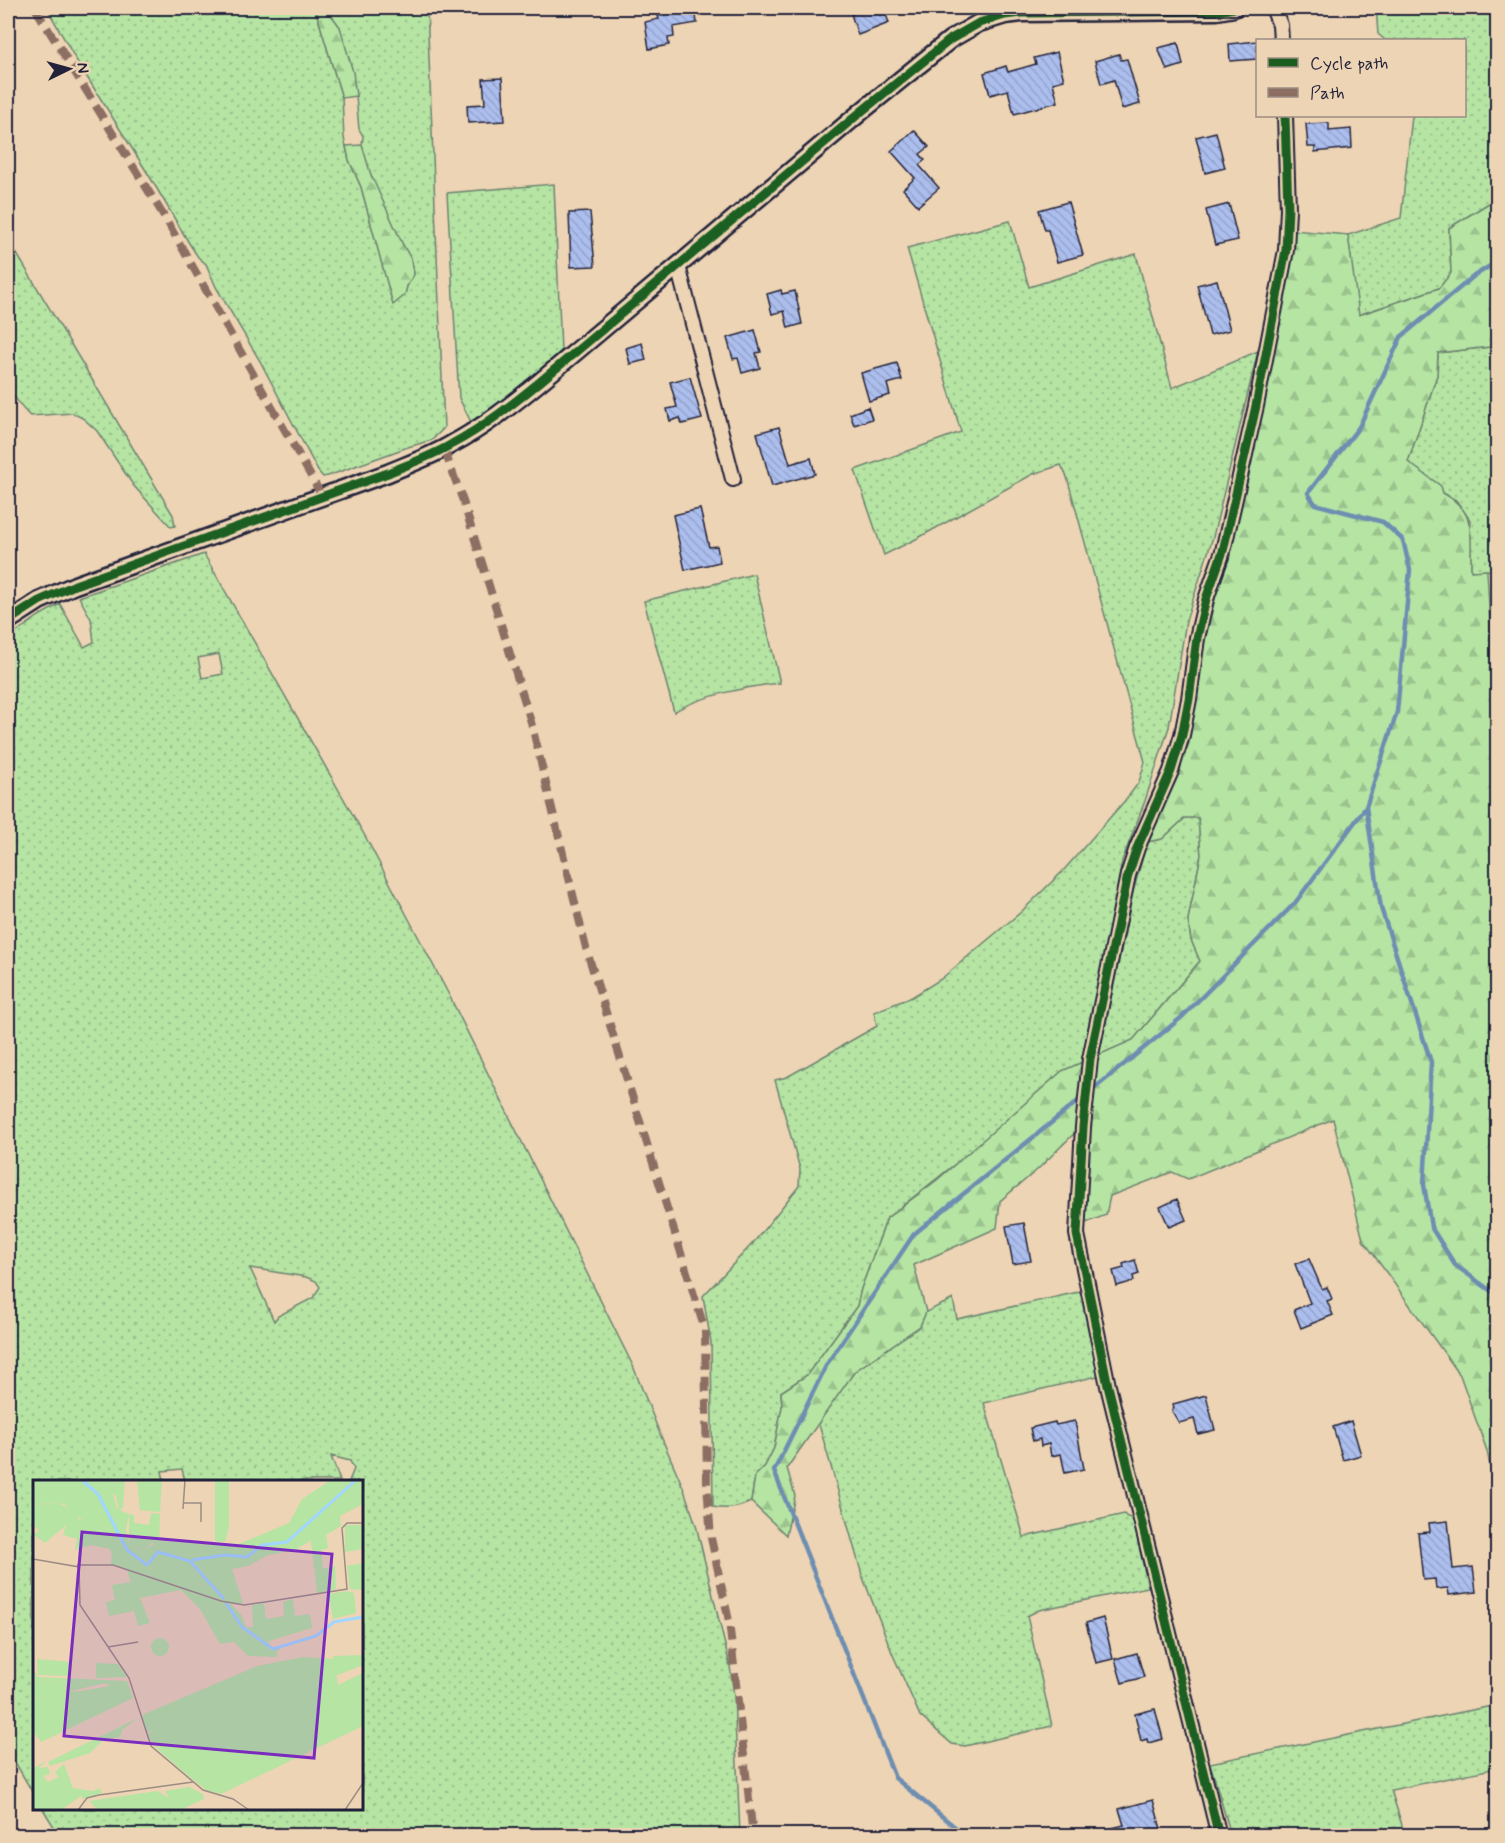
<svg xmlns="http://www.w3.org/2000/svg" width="1505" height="1843" viewBox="0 0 1505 1843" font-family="Mynerve,sans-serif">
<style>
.grass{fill:url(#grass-dots);stroke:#6c836f;stroke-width:1.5;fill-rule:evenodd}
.forest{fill:url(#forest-firs);stroke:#6c836f;stroke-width:1.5}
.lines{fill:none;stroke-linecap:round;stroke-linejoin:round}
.stream{stroke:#6e8eb1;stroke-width:4.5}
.building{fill:url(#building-back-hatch);stroke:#22223b;stroke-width:1.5}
.minor-casing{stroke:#22223b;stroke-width:18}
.tertiary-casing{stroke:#22223b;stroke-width:21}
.minor{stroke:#edd4b4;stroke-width:14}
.tertiary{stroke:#edd4b4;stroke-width:16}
.quiet{stroke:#8d6e63;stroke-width:8;stroke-dasharray:15 8;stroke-linecap:butt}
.cycleway-casing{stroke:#edd4b4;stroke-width:13}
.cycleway{stroke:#1b5e20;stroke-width:9}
.inset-river{fill:none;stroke:#a0d6ff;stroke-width:3}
.inset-road{fill:none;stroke:#9c8d84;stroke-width:1.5}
.view{fill:#7b2cbf;fill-opacity:0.15;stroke:#7b2cbf;stroke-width:3}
.inset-edge{fill:none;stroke:#22223b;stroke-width:3}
</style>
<defs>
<pattern id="grass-dots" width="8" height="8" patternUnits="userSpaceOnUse" patternTransform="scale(1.5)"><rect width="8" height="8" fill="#b5e4a3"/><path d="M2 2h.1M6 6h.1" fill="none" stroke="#9bc38d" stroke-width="1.8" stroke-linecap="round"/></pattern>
<pattern id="forest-firs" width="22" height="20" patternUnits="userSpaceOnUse" patternTransform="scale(1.5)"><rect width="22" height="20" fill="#b5e4a3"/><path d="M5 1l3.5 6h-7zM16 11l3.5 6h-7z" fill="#9bc38d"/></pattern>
<pattern id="building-back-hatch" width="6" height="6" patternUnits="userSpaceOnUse" patternTransform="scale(1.5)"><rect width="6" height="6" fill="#acbeed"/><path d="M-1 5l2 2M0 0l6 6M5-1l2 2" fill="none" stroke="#94a3cc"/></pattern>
</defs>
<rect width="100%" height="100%" fill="#edd4b4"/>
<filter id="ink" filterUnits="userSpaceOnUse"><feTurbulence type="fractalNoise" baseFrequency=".0167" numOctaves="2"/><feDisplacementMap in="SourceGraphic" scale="12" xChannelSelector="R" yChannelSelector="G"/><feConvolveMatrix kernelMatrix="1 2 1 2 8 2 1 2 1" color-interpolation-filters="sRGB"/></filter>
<g filter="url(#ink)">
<!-- grass -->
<path class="grass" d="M47 8H315L342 98 344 138 349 160 361 187 393 304 405 294 407 286 414 274 412 262 402 243 370 175 362 145 363 136 359 129 356 96 340 27 326 8H427L444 428 432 440 408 447 328 476 323 477 318 471 260 361 216 287 206 264 198 257 189 243 150 177 75 58Z
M1376 8H1497V198L1449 228 1451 274 1439 288 1358 315 1348 235 1401 218 1412 116H1464V40H1385L1378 34Z
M554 184 561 351 502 403 471 422 459 398 447 193Z
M1010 221 1029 287 1136 254 1172 388 1258 351 1213 537 1186 621 1169 727 1145 801 1122 861 1087 1060 887 1218 861 1289 857 1306 807 1375 781 1392 782 1407 774 1448 765 1466 755 1476 751 1502C737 1508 728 1510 713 1507L711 1342 703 1296 754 1242 799 1186 800 1169 775 1080 787 1077 877 1026 874 1012 912 997 941 979 1021 912 1063 871 1128 797 1139 782 1145 762 1067 477 1061 465 1033 474 918 538 884 555 855 470 961 432 907 248Z
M8 239 173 515 175 526 171 527 133 485 97 431 84 419 73 413 30 416C22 409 12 394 8 384 3 370 9 332 11 316L8 310Z
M1497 344V570L1471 571 1470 520 1456 500 1443 493 1441 488 1408 462 1437 375 1438 353 1490 347Z
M204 554 365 836 449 995 633 1366 660 1434 683 1487 696 1525 730 1666 734 1696 740 1835H59L43 1809 362 1808V1482L349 1481 354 1469 350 1461 331 1456 340 1481H185L182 1469 162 1471 164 1481 34 1482V1795L8 1750V638L39 616 60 604 84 647 94 642 91 619 79 597ZM219 654 223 674 202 678 198 658ZM250 1268 306 1277 316 1281 320 1287 313 1298 278 1316 274 1321Z
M754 574 780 683C750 686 699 696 674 712L644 601Z
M1198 817 1201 855 1188 920 1191 940 1200 961 1133 1040 1099 1055 1133 892 1147 842 1162 839 1185 818Z
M1083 1291 1102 1375 984 1403 1024 1537 1124 1514 1127 1517 1133 1518 1148 1587 1039 1610 1027 1616 1052 1726 965 1746 952 1744 920 1716 893 1655 862 1575 818 1421 855 1371 920 1326 926 1312 953 1299 957 1319Z
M1497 1705V1768L1391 1790 1405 1835H1231L1210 1763Z"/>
<!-- forest -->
<path class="forest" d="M315 8H326L340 27 353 72 356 96 342 98Z
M362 145 371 175 402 243 412 261 414 274 407 286 405 295 393 305 361 187 349 160 346 146Z
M1497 198V344L1490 347 1438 353 1437 375 1408 462 1441 486 1443 493C1478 512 1470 536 1471 571L1487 570 1498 772 1497 1500 1487 1451 1460 1375 1363 1240 1333 1119 1188 1179 1172 1172 1110 1196 1106 1215 1086 1223 1083 1202 1088 1120 1037 1170 1000 1201 997 1228 914 1265 926 1312 920 1326 855 1371 787 1468 795 1496 786 1535 751 1502 755 1476 765 1466 774 1448 782 1407 781 1392 807 1375 857 1306 861 1289 887 1218 937 1180 1062 1071 1133 1040 1200 961 1191 940 1188 920 1201 855 1198 818H1185L1162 839 1147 842 1189 743 1200 661 1251 450 1279 323 1293 230 1348 235 1359 315 1439 288 1451 273 1449 228Z"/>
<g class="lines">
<!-- stream -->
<path class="stream" d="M1366 807 1381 908 1431 1062 1424 1185 1431 1227 1455 1265 1498 1296
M1090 1092 1182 1017 1295 903 1366 807 1397 712 1410 570 1403 540 1383 522 1315 504 1308 493 1359 427 1401 337 1474 276 1498 261
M966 1836 895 1778 774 1471 827 1364 914 1234 1083 1097"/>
</g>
<!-- building -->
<path class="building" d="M680 8H695L697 23 673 27 674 37 668 38 669 45 649 49 645 22 659 19 658 16 663 14 680 11Z
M862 8H877L879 11 884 9 889 23 858 35 851 14 863 10Z
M1257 41V59L1230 61 1229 44Z
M1178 43 1183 65 1167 70 1158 48Z
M1057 52 1064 80 1053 83 1058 102 1014 114 1008 90 990 95 984 73 1006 66 1008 72 1036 64 1034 58Z
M1119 54 1121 60 1127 59 1140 104 1122 109 1114 80 1101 84 1095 61Z
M502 78 505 121 468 123 467 105 485 104 483 79Z
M1329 123V131L1351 129 1352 148 1315 152V147H1308L1306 124Z
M914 130 929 147 920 154 925 160 919 165 939 188 918 206 903 189 915 178 891 151Z
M1216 132 1225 168 1205 173 1196 137Z
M1068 202 1083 255 1057 262 1048 230H1045L1039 210Z
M1229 204 1238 240 1215 245 1206 210Z
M590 212 595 266 571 267 569 213Z
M1217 280 1230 330 1210 335 1197 285Z
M781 290 782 294 795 291 802 324 788 328 784 311 772 314 767 294Z
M755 330 761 352 756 353 760 368 742 373 738 358 733 359 727 338Z
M642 343 646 360 630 364 626 348Z
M897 363 902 380 887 384 890 395 869 401 861 373Z
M690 377 702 419 682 424 680 418 670 421 667 409 677 407 670 382Z
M868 407 872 419 854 425 850 414Z
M779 427 790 464 811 458 815 474 772 486 757 433Z
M700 509 709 547 717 546 720 562 685 570 673 515Z
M1177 1199 1186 1220 1169 1227 1160 1207Z
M1024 1223 1031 1261 1013 1264 1006 1226Z
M1309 1259 1322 1289 1327 1287 1332 1299 1327 1301 1333 1315 1301 1328 1294 1310 1310 1303 1295 1264Z
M1135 1260 1139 1274 1133 1276 1134 1281 1117 1286 1113 1271 1124 1268 1123 1264Z
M1206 1395 1215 1430 1198 1434 1194 1419 1179 1423 1172 1411 1174 1408 1173 1404Z
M1075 1421 1084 1469 1065 1473 1061 1454 1051 1456 1049 1444 1041 1446 1040 1439 1033 1441 1030 1428 1055 1422 1056 1425Z
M1351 1421 1361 1455 1343 1460 1333 1427Z
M1448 1521 1453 1569 1473 1567 1476 1592 1449 1595 1448 1588 1436 1589 1435 1579 1423 1580 1418 1533 1430 1532 1429 1523Z
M1103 1618 1113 1659 1096 1663 1086 1623Z
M1137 1653 1144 1677 1122 1683 1115 1659Z
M1155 1709 1163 1739 1148 1743 1147 1739 1141 1741 1135 1714Z
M1153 1800 1161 1829 1140 1836H1101L1100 1831 1124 1825 1119 1809Z"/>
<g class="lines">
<!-- minor casing -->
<g class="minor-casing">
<path id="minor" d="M1273 8 1280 25 1281 40
M678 266 733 479
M1219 1836 1108 1386 1077 1234 1083 1127 1090 1059 1128 875 1137 848 1171 771 1182 735 1189 699 1197 638 1206 599 1223 551 1256 406 1286 250 1288 209 1285 116"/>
</g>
<!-- tertiary casing -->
<g class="tertiary-casing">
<path id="tertiary" d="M8 621 39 601 75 585 388 473C409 464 432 456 452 444 484 427 513 404 541 381L862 111 951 39 979 23 1005 15 1022 13 1217 11 1234 8"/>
</g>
<!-- minor -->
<use href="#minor" class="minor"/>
<!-- tertiary -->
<use href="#tertiary" class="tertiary"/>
<!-- quiet -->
<path class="quiet" d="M35 8 167 221 322 496
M444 449 463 501 531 722 586 948 705 1330 707 1484 711 1538 729 1621 753 1836"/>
<!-- cycleway casing -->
<g class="cycleway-casing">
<path id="cycleway" d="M8 621 39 601 75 585 388 473C409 464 432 456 452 444 484 427 513 404 541 381L862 111 951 39 979 23 1005 15 1022 13 1217 11 1234 8
M1219 1836 1108 1386 1077 1234 1083 1127 1090 1059 1128 875 1137 848 1171 771 1182 735 1189 699 1197 638 1206 599 1223 551 1256 406 1286 250 1288 209 1285 116"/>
</g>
<!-- cycleway -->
<use href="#cycleway" class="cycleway"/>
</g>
</g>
<!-- overview -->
<g transform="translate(33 1480)">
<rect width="330" height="330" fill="#edd4b4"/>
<path d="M92 0 90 27 86 31 83 16 61 1ZM129 0 127 32 107 30 104 0ZM182 0H196V47L192 62 182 61ZM308 0H313L292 47 295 68 288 70 290 89 302 86 303 109 284 113 278 61ZM23 22 46 33V40L66 36 79 62 87 64 90 76H79L77 69 58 65 42 70 44 59 30 55 33 45 12 63 1 55 6 50 0 45V26ZM118 33 127 34 126 64 119 63 111 71 96 65V34L101 35V43L116 45ZM312 45H330V69L312 72ZM330 83V110L317 109 314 86ZM94 90 188 121 207 150 244 172V177L215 176 201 162 187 164 167 129 148 110 107 118 117 143 105 146 101 131 76 136 73 122 82 120 79 105 98 102ZM156 103 176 105 187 120 159 111ZM314 111 321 113 323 133 300 139 295 114ZM260 119 262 136 277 134 279 148 233 162 220 146 219 125 231 123 233 139 251 136 250 122ZM118 167a9 9 0 1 1 18 0a9 9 0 1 1-18 0ZM270 177 301 179 305 205 330 193V246L188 314 173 310 152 293 124 269 129 264 123 268 114 255 120 251 113 252 109 235 224 186ZM4 179 38 182 37 196 5 195ZM63 183 85 184 94 197 63 198ZM0 188 5 197 94 201 100 218 8 262 0 251V219L77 206 72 203 34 212 29 202 0 201ZM105 238 89 250 87 257 70 260 57 273 17 286 15 282ZM156 307 170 314 171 319 147 330H65L56 321 124 311 136 318 132 311Z" fill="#b5e4a3"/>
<path d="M0 0H61L79 10 84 29 96 34 93 49 96 65 110 71 126 61 206 64 256 43 269 19 298 0H308L282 58 262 70 235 75 215 86 199 89 210 123H197L209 136 213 147H222L239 167 248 168 244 172 207 150 176 105 156 103 159 111 78 84 79 76H90L87 65 79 62 66 36 54 44 31 24 19 22 0 26ZM313 0H330V24L307 36 308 46 293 55 292 47ZM330 175V185L302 196 300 176ZM0 201 29 202 34 212 49 211 0 219ZM14 281 5 288 15 287 17 294 10 296 15 302 26 297 22 292 31 284 40 308 60 311 67 308 69 313 50 319 48 316 28 330H0V288Z" fill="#b5e4a3"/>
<path class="inset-river" d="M49 0 65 14 94 70 114 85 125 72 157 81 191 119M159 80 192 75 214 77 229 65 254 62 323 0M193 123 209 147 240 169 283 156 301 142 330 137"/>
<path class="inset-road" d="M150 23H168V42M150 29 152 0M0 79 46 87 47 125 96 198 118 266 170 310 200 319 216 330M44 85H80L188 121 211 125 232 122 314 109 309 48 314 43H330M75 167 105 162M45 330 54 318 66 315 160 302M312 330 330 303"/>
<path class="view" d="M49 52 299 74 281 278 31 256Z"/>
<rect width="330" height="330" class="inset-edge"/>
</g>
<!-- margin -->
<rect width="1505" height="1843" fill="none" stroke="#edd4b4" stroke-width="30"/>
<rect x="15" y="15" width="1475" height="1813" fill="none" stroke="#22223b" stroke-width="2" filter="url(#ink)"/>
<!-- legend -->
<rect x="1256" y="39" width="210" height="78" fill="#edd4b4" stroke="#9c8d84" stroke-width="1.5"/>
<rect x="1268" y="58" width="30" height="9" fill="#1b5e20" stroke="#9c8d84" stroke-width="1.5"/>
<text x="1310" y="69" font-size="18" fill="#22223b">Cycle path</text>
<rect x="1268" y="88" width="30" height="9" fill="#8d6e63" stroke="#9c8d84" stroke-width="1.5"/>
<text x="1310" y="99" font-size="18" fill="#22223b">Path</text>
<!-- north arrow -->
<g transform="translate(69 69) rotate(85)" stroke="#edd4b4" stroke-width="4.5" paint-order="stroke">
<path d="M0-4.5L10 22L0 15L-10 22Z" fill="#22223b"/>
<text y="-9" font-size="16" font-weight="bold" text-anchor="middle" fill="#22223b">N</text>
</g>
</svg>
